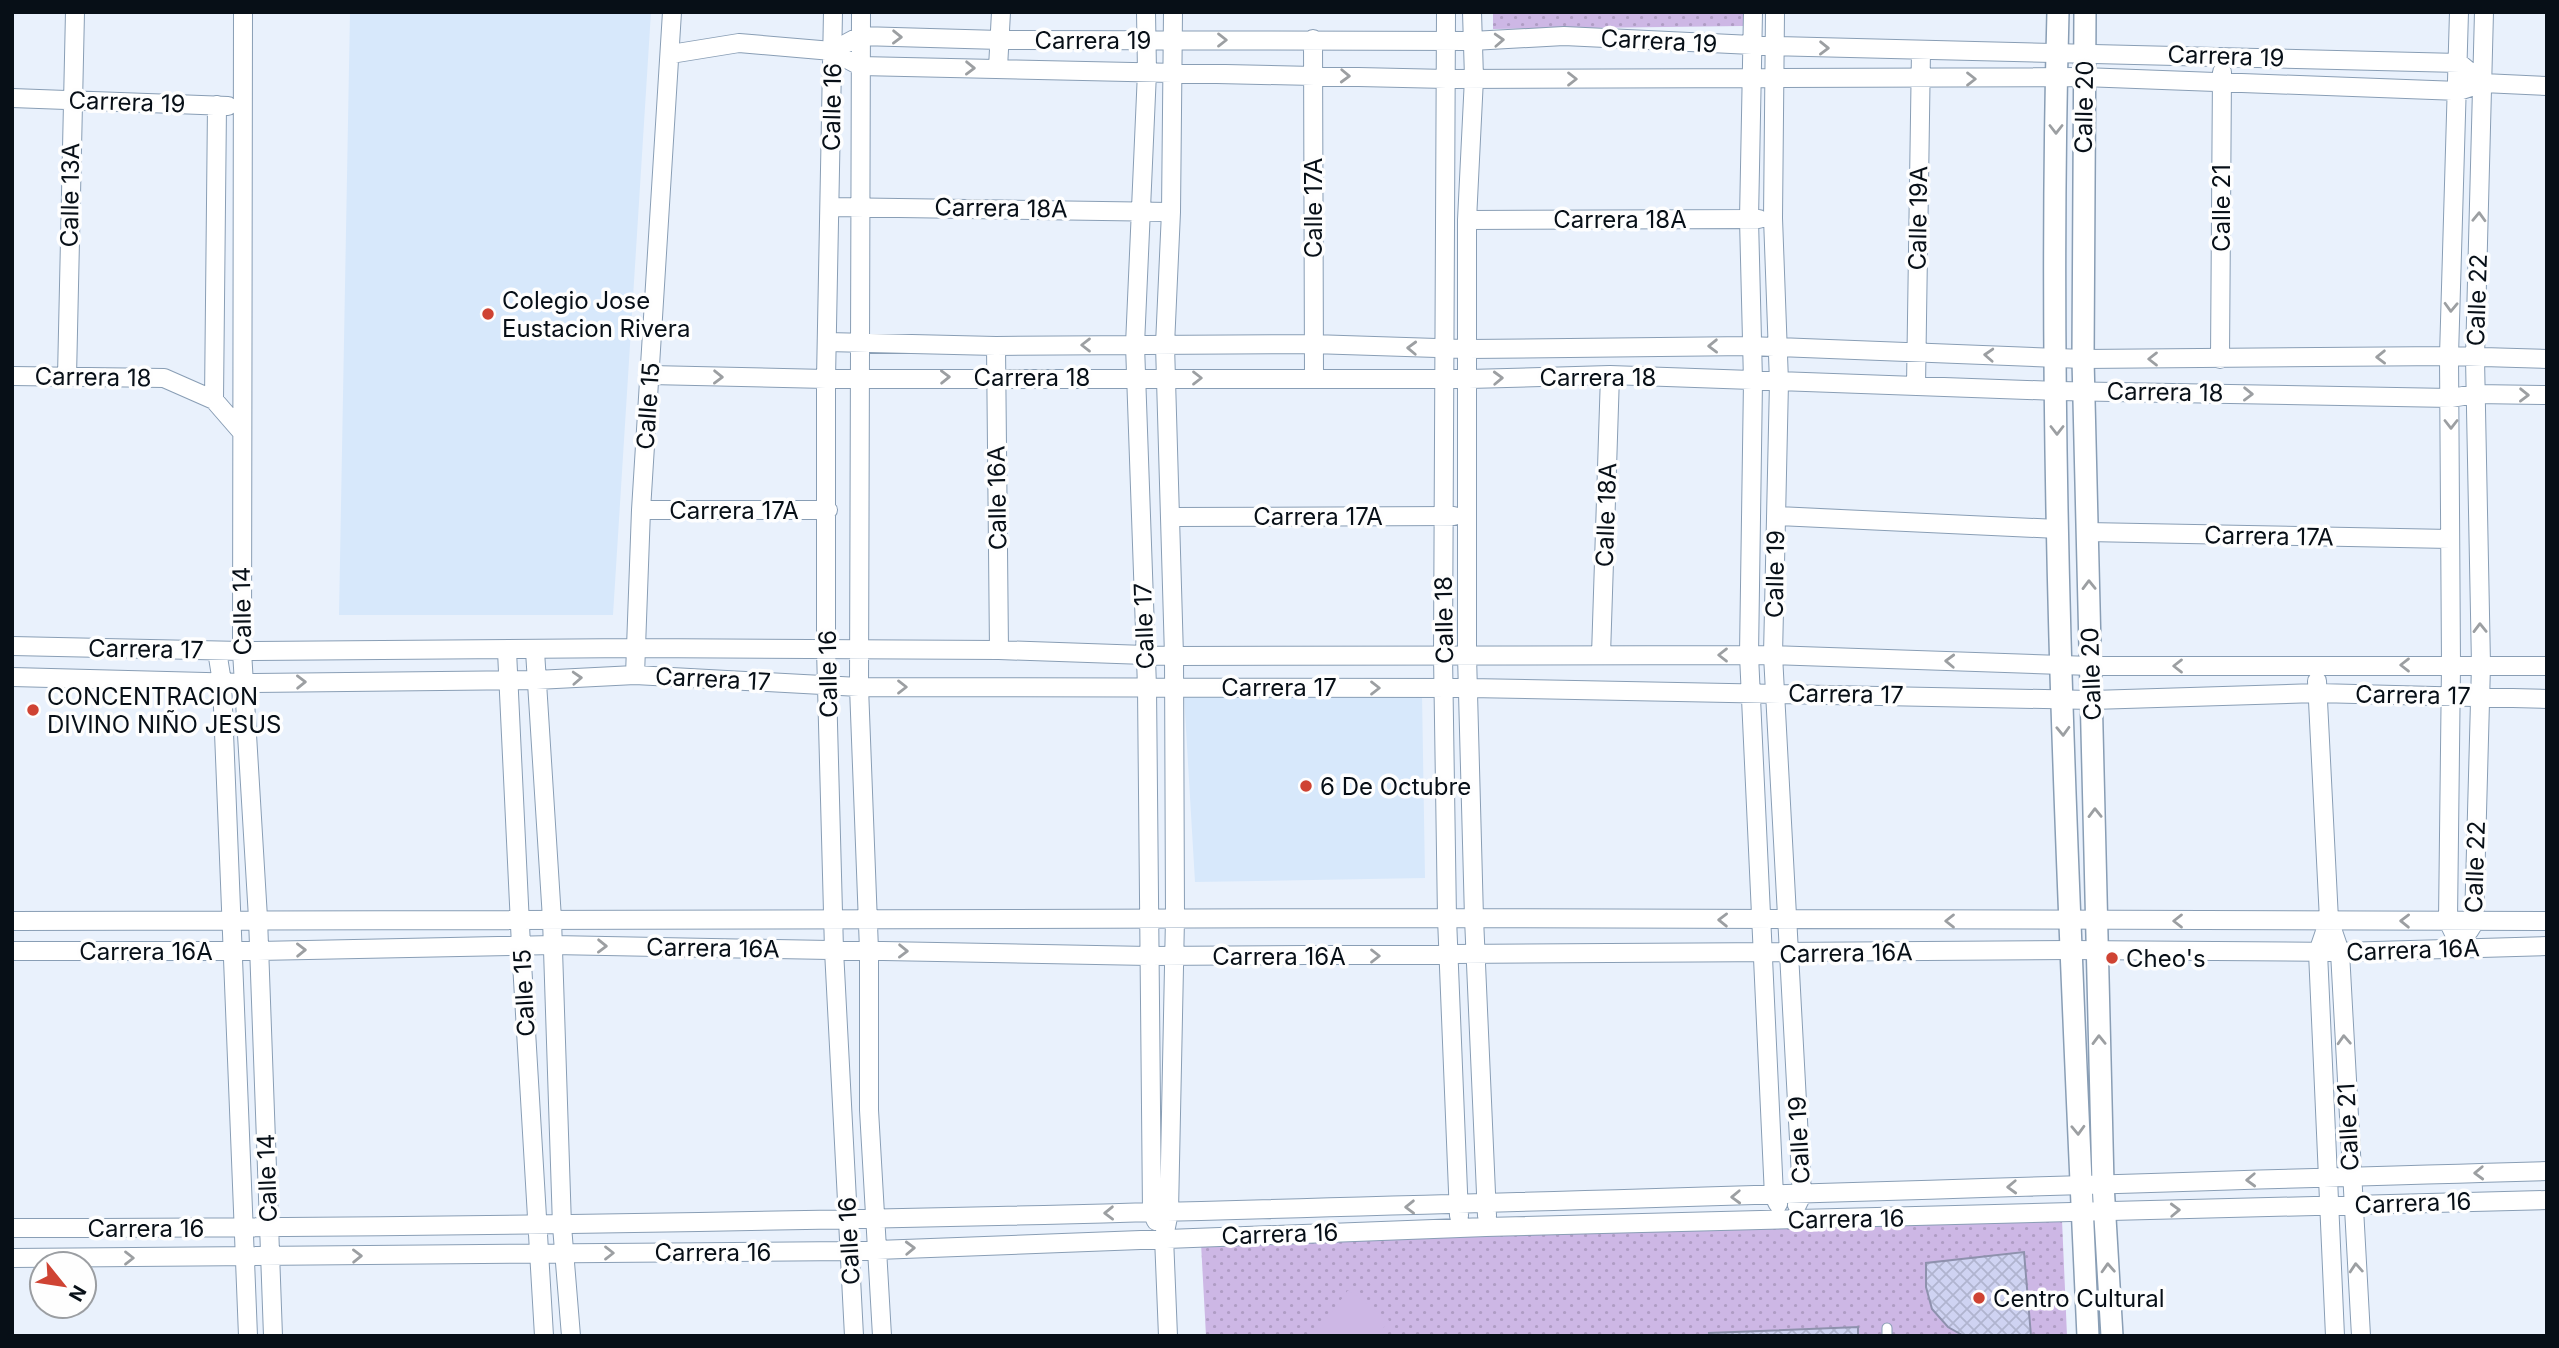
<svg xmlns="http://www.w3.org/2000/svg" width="2559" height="1348" viewBox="0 0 2559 1348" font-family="Inter,sans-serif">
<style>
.built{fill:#d7e8fb}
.grass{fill:url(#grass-dots)}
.pitch{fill:#cdb7e5}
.building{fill:url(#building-cross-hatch);stroke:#8e91ad;stroke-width:2}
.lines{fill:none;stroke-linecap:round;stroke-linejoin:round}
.service-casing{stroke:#899eb5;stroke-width:11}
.minor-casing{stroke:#899eb5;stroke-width:20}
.tertiary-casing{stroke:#899eb5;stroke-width:24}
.service{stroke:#fff;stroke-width:9}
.minor{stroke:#fff;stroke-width:18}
.tertiary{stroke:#fff;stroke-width:21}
.oneway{stroke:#9c9fa2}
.poi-dot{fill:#cf4333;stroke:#fefefe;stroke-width:2.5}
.labels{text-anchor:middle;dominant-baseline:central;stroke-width:7;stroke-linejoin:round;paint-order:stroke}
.street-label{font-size:24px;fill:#070f17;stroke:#fefefe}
.poi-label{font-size:24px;fill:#070f17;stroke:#fefefe;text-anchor:start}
</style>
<defs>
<pattern id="grass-dots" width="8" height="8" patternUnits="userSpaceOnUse" patternTransform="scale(1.75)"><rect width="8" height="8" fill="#cdb7e5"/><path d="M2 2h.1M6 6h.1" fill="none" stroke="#af9cc4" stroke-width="1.8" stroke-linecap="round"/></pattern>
<pattern id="building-cross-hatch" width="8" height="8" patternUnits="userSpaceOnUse" patternTransform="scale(1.75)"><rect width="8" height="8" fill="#cfd3f2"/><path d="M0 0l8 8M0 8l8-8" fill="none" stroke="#b0b4cf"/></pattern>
</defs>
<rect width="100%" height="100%" fill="#e9f1fc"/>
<!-- built -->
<path class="built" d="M350 12H651L613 615H339Z
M1422 694 1425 878 1195 882 1184 695Z"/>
<!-- grass -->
<path class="grass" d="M1493 12H1744V26L1493 29Z
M2062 1220 2067 1336H1206L1201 1243Z"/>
<!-- pitch -->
<path class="pitch" d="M1348 1290 1389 1320 1378 1336H1315Z"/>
<!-- building -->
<path class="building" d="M2024 1252 2031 1336H1964L1948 1327 1932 1309 1926 1287V1263Z
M1858 1327V1336H1709V1333Z"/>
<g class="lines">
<!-- service casing -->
<g class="service-casing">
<path id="service" d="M1887 1328V1336"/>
</g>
<!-- minor casing -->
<g class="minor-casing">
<path id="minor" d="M243 12 242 651 258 918 273 1336
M833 12 826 379V649L834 950 854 1336
M861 12 859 687 869 950V1110L882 1336
M1146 12 1147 72 1135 345 1147 687 1152 1212 1156 1221
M1446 12 1443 655 1447 918 1459 1216
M1472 12 1474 78 1467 220V655L1474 918 1487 1216
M1753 12 1749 219 1753 381 1749 655 1774 1196 1778 1204
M1775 12 1773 218 1779 382 1773 655 1802 1195 1797 1205
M2459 12 2449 356 2451 665 2448 921 2461 948
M1313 39 1314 377
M832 51 860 36 1000 40 1472 41 1564 36 1773 46 2459 63 2483 83
M671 54 739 43 832 51 860 66 1447 79 2083 77 2459 91 2483 83 2547 86
M998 68 1001 12
M12 98 228 106
M831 207 1171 212
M1467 220 1759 219
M827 342 996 346 1312 344 1468 349 1750 346 2083 359 2449 356 2547 359
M996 346 999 650
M2220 359 2222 72
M650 375 826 379H1469L1610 375 2057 391 2451 398 2475 394 2547 395
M12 376 164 378 214 400 240 430
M67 377 75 12
M1916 386 1921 50
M214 400 217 105
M641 510H828
M1776 516 2058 529
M1170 517 1454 516
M2087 532 2450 539
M12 646 242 651 636 648 999 650 1174 656 1773 655 2091 666H2547
M217 651 222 682 248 1336
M507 651 521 946 544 1336
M535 651 552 919 562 1226 571 1336
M1601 655 1610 375
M635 675 641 510 672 12
M12 677 244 683 536 680 635 675 859 687 1469 688 2092 700 2317 693 2547 699
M2317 681 2329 920 2340 952 2361 1336
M2329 920 2318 952 2335 1336
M12 921 1447 918 2547 921
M2469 931 2474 923 2481 665 2475 358 2484 12
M12 951H258L553 945 1149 956 2070 950 2340 952 2547 946
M12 1228C858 1229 1702 1195 2547 1171
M12 1258 850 1251 1486 1227 2547 1200
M1168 1336 1164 1237 1169 1212 1175 918 1174 656 1165 345 1171 212 1173 12"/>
</g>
<!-- tertiary casing -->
<g class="tertiary-casing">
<path id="tertiary" d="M2058 12C2046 453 2068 895 2088 1336
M2085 12 2083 359 2103 1184 2112 1336"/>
</g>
<!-- service -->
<use href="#service" class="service"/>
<!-- minor -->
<use href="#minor" class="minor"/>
<!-- tertiary -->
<use href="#tertiary" class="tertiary"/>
</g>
<!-- one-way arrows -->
<defs><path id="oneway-chevron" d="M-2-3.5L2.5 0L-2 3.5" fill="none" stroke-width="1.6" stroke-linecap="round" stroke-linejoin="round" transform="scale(1.75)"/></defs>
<g class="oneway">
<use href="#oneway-chevron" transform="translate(897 37) rotate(1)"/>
<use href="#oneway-chevron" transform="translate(1222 40)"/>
<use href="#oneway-chevron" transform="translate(1499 40) rotate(-3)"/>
<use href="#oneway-chevron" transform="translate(1824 48) rotate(1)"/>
<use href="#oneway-chevron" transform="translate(970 68) rotate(1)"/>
<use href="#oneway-chevron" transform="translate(1345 76) rotate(2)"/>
<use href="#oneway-chevron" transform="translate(1572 79)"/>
<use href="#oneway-chevron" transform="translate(1971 79)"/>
<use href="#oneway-chevron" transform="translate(2056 129) rotate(90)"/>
<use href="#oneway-chevron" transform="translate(2479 217) rotate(-88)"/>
<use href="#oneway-chevron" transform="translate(2451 307) rotate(92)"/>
<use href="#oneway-chevron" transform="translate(1086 345) rotate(180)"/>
<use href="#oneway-chevron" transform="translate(1713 346) rotate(179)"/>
<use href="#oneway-chevron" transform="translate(1412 348) rotate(-178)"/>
<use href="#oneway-chevron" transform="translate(1989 355) rotate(-177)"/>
<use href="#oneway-chevron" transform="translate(2381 357) rotate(179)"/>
<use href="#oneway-chevron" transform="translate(2153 359) rotate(180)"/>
<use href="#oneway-chevron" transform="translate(718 377) rotate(1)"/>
<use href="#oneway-chevron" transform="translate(945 377) rotate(-1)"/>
<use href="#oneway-chevron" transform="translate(1197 378)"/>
<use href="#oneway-chevron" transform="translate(1498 378) rotate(-2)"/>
<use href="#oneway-chevron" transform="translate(2248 394) rotate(1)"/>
<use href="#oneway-chevron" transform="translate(2524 395) rotate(1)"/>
<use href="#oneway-chevron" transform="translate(2451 424) rotate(90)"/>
<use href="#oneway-chevron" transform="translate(2057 430) rotate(90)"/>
<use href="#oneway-chevron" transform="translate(2089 585) rotate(-91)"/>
<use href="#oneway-chevron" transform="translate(2480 628) rotate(-91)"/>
<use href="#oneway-chevron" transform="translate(1723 655) rotate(-180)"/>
<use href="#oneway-chevron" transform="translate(1950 661) rotate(-178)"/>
<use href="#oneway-chevron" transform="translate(2405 665) rotate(180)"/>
<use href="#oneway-chevron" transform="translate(2178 666) rotate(180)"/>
<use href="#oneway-chevron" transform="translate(577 678) rotate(-3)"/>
<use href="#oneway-chevron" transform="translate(301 682) rotate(-1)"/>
<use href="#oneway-chevron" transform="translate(902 687)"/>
<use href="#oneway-chevron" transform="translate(1375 688)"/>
<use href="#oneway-chevron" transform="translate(2063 731) rotate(88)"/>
<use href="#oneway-chevron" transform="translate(2095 813) rotate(-91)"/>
<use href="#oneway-chevron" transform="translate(1723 920) rotate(-179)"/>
<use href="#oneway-chevron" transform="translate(1950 921) rotate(180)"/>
<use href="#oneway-chevron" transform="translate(2178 921) rotate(180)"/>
<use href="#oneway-chevron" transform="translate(2405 921) rotate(-179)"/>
<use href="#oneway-chevron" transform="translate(602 946) rotate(1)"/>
<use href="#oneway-chevron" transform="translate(301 950) rotate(-1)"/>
<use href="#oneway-chevron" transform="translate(903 951) rotate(1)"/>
<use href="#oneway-chevron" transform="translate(1375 956)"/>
<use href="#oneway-chevron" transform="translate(2099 1040) rotate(-91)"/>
<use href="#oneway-chevron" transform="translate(2344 1040) rotate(-93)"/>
<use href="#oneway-chevron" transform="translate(2078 1130) rotate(88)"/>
<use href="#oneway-chevron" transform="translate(2479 1173) rotate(178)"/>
<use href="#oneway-chevron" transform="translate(2251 1180) rotate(178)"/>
<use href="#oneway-chevron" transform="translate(2012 1187) rotate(178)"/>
<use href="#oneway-chevron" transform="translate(1736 1197) rotate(178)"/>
<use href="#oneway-chevron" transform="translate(1410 1207) rotate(179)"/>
<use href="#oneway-chevron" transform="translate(2175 1210) rotate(-2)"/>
<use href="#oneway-chevron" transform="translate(1109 1213) rotate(179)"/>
<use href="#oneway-chevron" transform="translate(910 1248) rotate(-2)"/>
<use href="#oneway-chevron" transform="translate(609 1253)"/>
<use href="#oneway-chevron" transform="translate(357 1256) rotate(-1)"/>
<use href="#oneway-chevron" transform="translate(129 1258)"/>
<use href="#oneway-chevron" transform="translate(2108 1268) rotate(-93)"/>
<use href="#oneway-chevron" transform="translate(2356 1268) rotate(-94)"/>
</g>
<!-- markers -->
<g class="poi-dot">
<circle cx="488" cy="314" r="7"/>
<circle cx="33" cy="710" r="7"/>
<circle cx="1306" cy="786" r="7"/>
<circle cx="2112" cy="958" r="7"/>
<circle cx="1979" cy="1298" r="7"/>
</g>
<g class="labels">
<!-- street labels -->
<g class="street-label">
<text x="1093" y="40">Carrera 19</text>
<text transform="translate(1659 41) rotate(3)">Carrera 19</text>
<text transform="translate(2226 56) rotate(2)">Carrera 19</text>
<text transform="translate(127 102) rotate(2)">Carrera 19</text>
<text transform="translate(832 107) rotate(-89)">Calle 16</text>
<text transform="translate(2084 107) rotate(-89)">Calle 20</text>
<text transform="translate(70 195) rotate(-89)">Calle 13A</text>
<text transform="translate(1001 208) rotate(1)">Carrera 18A</text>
<text transform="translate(1313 208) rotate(-90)">Calle 17A</text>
<text transform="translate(2221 208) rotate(-90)">Calle 21</text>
<text transform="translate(1918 218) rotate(-89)">Calle 19A</text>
<text x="1620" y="219">Carrera 18A</text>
<text transform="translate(2477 300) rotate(-88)">Calle 22</text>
<text transform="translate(93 377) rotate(1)">Carrera 18</text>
<text x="1032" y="377">Carrera 18</text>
<text x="1598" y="377">Carrera 18</text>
<text transform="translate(2165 392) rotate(1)">Carrera 18</text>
<text transform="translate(648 406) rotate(-86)">Calle 15</text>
<text transform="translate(997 498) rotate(-91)">Calle 16A</text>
<text x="734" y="510">Carrera 17A</text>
<text transform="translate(1606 515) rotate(-88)">Calle 18A</text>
<text x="1318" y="516">Carrera 17A</text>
<text transform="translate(2269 536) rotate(1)">Carrera 17A</text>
<text transform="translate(1775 574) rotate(-89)">Calle 19</text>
<text transform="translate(242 611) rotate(-91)">Calle 14</text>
<text transform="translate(1444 620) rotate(-91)">Calle 18</text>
<text transform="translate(1144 626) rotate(-92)">Calle 17</text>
<text transform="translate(146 649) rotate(1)">Carrera 17</text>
<text transform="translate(828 674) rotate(-91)">Calle 16</text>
<text transform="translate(2091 674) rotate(-92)">Calle 20</text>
<text transform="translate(713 679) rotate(3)">Carrera 17</text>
<text x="1279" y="687">Carrera 17</text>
<text transform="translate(1846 694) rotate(1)">Carrera 17</text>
<text transform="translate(2413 695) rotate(1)">Carrera 17</text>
<text transform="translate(2475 867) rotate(-88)">Calle 22</text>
<text transform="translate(713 948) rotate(1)">Carrera 16A</text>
<text transform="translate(2413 950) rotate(-2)">Carrera 16A</text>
<text x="146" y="951">Carrera 16A</text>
<text transform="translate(1846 953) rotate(-1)">Carrera 16A</text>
<text x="1279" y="956">Carrera 16A</text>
<text transform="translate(524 993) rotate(-93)">Calle 15</text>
<text transform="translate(2348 1127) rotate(-93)">Calle 21</text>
<text transform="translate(1799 1140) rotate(-93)">Calle 19</text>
<text transform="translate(267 1178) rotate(-92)">Calle 14</text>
<text transform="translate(2413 1203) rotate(-2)">Carrera 16</text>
<text transform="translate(1846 1219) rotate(-1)">Carrera 16</text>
<text x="146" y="1228">Carrera 16</text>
<text transform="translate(1280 1234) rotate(-2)">Carrera 16</text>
<text transform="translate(849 1241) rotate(-93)">Calle 16</text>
<text x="713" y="1252">Carrera 16</text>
</g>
<!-- poi labels -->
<g class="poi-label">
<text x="502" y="300">Colegio Jose<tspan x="502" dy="28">Eustacion Rivera</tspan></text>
<text x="47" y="696">CONCENTRACION<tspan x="47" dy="28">DIVINO NIÑO JESUS</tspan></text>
<text x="1320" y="786">6 De Octubre</text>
<text x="2126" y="958">Cheo's</text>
<text x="1993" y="1298">Centro Cultural</text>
</g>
</g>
<!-- border -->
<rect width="2559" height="1348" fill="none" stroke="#070f17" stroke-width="28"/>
<!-- north arrow -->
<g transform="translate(63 1285) rotate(120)"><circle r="33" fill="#fefefe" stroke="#9b9ea2" stroke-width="2"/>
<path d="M0-5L12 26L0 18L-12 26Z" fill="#cf4333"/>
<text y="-10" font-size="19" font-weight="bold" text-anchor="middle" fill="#070f17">N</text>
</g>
</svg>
